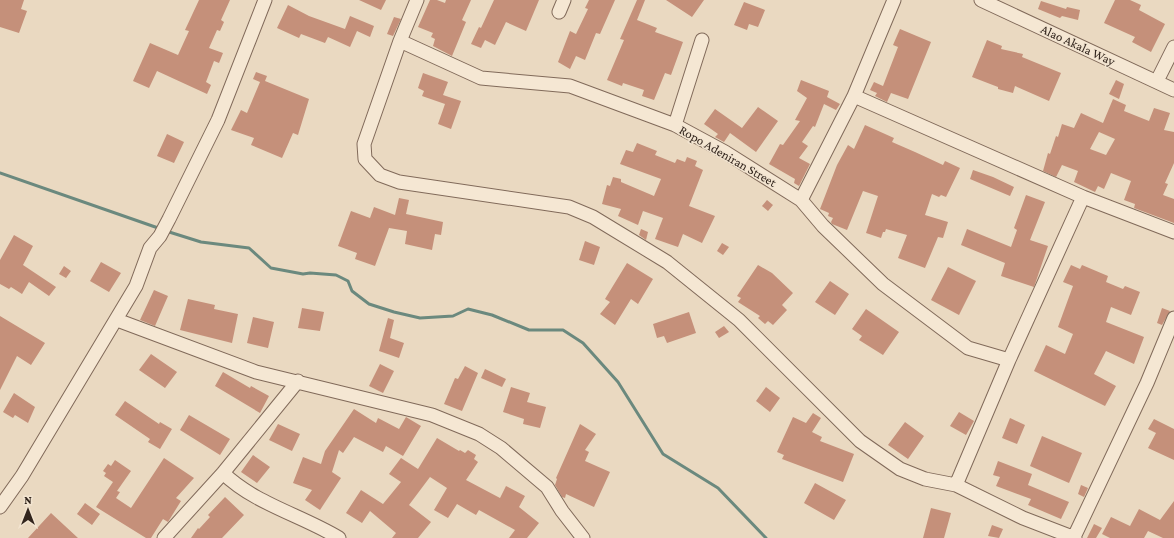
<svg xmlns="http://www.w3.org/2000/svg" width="1174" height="538" viewBox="0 0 1174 538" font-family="'Crimson Pro',serif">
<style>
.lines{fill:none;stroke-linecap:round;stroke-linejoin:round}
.stream{stroke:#6b897e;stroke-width:3}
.building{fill:#c5907a;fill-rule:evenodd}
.minor-casing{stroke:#816a5a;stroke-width:15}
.minor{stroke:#f5e7d3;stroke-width:13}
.labels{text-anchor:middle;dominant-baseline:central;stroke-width:3;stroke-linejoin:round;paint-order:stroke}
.street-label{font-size:13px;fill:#32251d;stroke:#f2e4d0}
</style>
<rect width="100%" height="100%" fill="#ead9c1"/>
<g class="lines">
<!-- stream -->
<path class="stream" d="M0 173 161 229
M166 231 201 242 249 248 271 268 303 274 310 273 336 275 348 281 352 291 369 304 394 312 420 318 453 316 468 309 492 315 529 330H563L583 343 618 382 663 454 718 488 766 538"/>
</g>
<!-- building -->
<path class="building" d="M0 0H24L21 9 27 11 19 33 0 27Z
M199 0H230L221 20 224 22 220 31 217 30 209 48 223 53 219 63 214 61 206 82 211 85 207 94 157 71 149 88 133 81 150 43 178 55 189 31 185 30Z
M359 0H386L381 10Z
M430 0H437L445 3 446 0H471L462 20 466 22 452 56 433 46 435 39 431 37 433 33 418 27Z
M494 0H539L526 31 506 22 495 45 485 40 481 48 471 44 479 27 481 28Z
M589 0H615L600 34 596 33 585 60 576 56 570 69 558 62 570 31 576 34 588 9 585 8Z
M637 0H645L637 20 657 28 655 32 683 42 671 75 665 73 654 100 642 96 644 90 623 83 622 86 607 80 624 40 620 39Z
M666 0H704L692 17Z
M1115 0H1130L1141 5 1139 10 1165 24 1151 52 1132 42 1135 37 1104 23Z
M1041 1 1066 9 1067 7 1080 10 1078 20 1062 16 1060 18 1038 9Z
M744 2 765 10 758 27 749 24 747 30 734 25Z
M288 5 309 16 345 29 350 16 374 26 370 37 357 31 350 47 328 37 325 43 301 34 299 38 277 28Z
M394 17 401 19 393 36 387 34Z
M900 29 931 42 908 99 891 93 887 102 875 96 877 93 870 90 874 82 883 86 898 47 893 45Z
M987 40 1002 46 1001 49 1023 54 1022 57 1061 73 1049 101 1015 86 1013 93 998 89V87L972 77Z
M256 72 267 76 265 81 309 99 298 135 293 133 282 158 251 145 254 138 231 130 241 110 247 113 260 82 253 79Z
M423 73 448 82 443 95 461 101 451 129 438 124 445 104 422 96 424 91 418 88Z
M801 80 829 91 827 97 840 104 836 110 824 104 815 127 813 126 802 142 808 146 799 158 810 164 799 186 794 183 795 179 769 164 780 144 783 145 800 121 795 120 807 98 797 91Z
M1116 80 1124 84 1119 99 1109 94Z
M1113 99 1126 105 1124 111 1149 121 1154 108 1170 113 1164 130 1174 132V163L1165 183 1168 184 1163 195 1174 199V223L1134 208 1135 204 1124 200 1131 181 1111 173 1104 189 1098 186 1095 192 1074 182 1078 171 1062 165 1056 177 1043 171 1048 153 1050 154 1056 136 1058 137 1062 124 1074 128 1081 113 1103 123ZM1099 132 1115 139 1106 155 1090 149Z
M758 107 778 121 756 152 730 133 724 142 715 137 718 134 704 124 715 109 742 128Z
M865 125 894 138 892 142 915 152 943 165 945 161 960 168 946 197 941 195 939 197 932 194 925 215 948 222 943 238 938 237 925 268 898 258 907 235 886 229 885 232H883L881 238 866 233 878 196 863 191 847 230 832 224 831 222 833 218 828 216 829 213 820 209 837 165 848 145 854 149Z
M167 134 184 142 174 163 157 156Z
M637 143 657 151 655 155 675 163 677 159 685 162 687 157 697 161 695 166 703 170 689 206 715 216 702 243 683 234 678 247 655 239 663 218 643 211 638 225 618 216 621 209 602 204 607 185 610 186 613 177 621 179V182L654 196 661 179 620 164 626 150 633 152Z
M973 170 993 177 1014 187 1010 196 970 179Z
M1026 195 1045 202 1030 240 1048 246 1034 287 1001 276 1005 263 961 245 967 229 1011 247 1017 230 1014 228Z
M399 198 409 200 406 214 443 222 441 235 435 234 432 250 405 244 407 231 389 228 375 266 355 259 357 253 338 246 351 211 370 218 374 207 395 215Z
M767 200 773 205 768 211 762 206Z
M641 229 648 232 646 240 639 235Z
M14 235 33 246 23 265 56 287 49 296 29 282 22 294 11 287 9 289 0 284V260Z
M585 241 600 247 594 265 579 260Z
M722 243 729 247 723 255 717 251Z
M101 262 121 273 109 292 90 281Z
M627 263 653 279 638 304 631 299 615 325 600 314 610 302 605 299Z
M758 265 772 273 793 293 782 305 787 310 773 325 768 321 765 324 758 318 760 316 738 302 741 298 737 296Z
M1071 265 1080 269 1082 265 1108 276 1106 282 1123 289 1125 286 1140 292 1131 315 1111 307 1106 322 1144 337 1134 364 1106 351 1094 374 1116 386 1105 406 1034 371 1046 345 1065 354 1073 334 1058 327 1073 286 1063 282Z
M64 266 71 271 66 278 59 274Z
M948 267 976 281 959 315 931 300Z
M830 281 849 294 835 315 815 302Z
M154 290 168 296 155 326 140 320Z
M188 299 215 305 214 309 238 314 232 343 180 330Z
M302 308 324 312 320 331 298 328Z
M1162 308 1170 311 1162 325 1157 323Z
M866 309 899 332 883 355 859 340 862 336 852 329Z
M689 312 696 333 667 343 664 336 657 338 653 324Z
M0 316 45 343 31 365 17 356 0 390Z
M253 317 274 322 268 348 247 343Z
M388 318 394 320 390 338 404 343 399 358 379 351Z
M724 326 729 332 719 338 715 332Z
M151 354 177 372 165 388 139 370Z
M380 364 394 371 383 393 369 386Z
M465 366 478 373 462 411 444 404 455 378 458 379Z
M485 369 506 379 502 387 481 378Z
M223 372 250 388 251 386 269 396 260 413 215 386Z
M511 387 530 393 527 402 546 407 540 428 523 424 524 419 503 412Z
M766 387 780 398 770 412 756 401Z
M14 393 35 407 28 423 15 415 13 418 3 412Z
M125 401 159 424 160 422 172 429 160 449 148 442 150 439 115 415Z
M354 409 376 423 378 418 399 429 406 417 421 426 403 456 386 446 383 452 354 437 343 453 339 450 332 472 341 478 320 510 305 500 312 490 293 483 303 457 321 464 325 451Z
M959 412 974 421 966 435 950 426Z
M813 413 821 418 812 432 822 437 820 441 854 454 843 482 782 459 784 455 777 452 793 417 806 423Z
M189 415 230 439 220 455 180 430Z
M1010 418 1025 425 1017 444 1002 438Z
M1154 419 1174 429V460L1148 448 1156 433 1148 429Z
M905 422 924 436 908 459 888 445Z
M278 424 300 434 292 451 269 440Z
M580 424 596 434 585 450 589 452 585 461 610 472 594 507 566 494 565 498 562 497 555 485 557 479 556 478Z
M1042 436 1082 453 1069 483 1030 466Z
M437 438 459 451 460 450 465 453 468 450 476 455 474 459 478 462 466 480 500 498 506 486 525 496 519 507 539 523 527 538H509L515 530 479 510 476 515 457 504 448 518 434 510 447 488 430 477 409 505 431 522 418 538H392L396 533 370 511 362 523 346 513 361 490 383 504 401 482 389 474 401 458 418 469Z
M253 455 270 467 257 483 241 472Z
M164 458 194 478 176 498 181 501 168 522 163 519 151 538H146L96 507 113 482 104 476 106 473 103 471 108 464 111 466 115 460 131 471 117 491 120 492 116 498 131 508Z
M998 461 1032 474 1028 485 1069 502 1061 519 1028 505 1031 499 996 486 1000 477 993 475Z
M815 483 846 500 834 520 804 503Z
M1081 485 1088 488 1084 497 1078 494Z
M225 497 244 515 222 538H191L198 528 199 529 210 517 208 515Z
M1174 501V538H1163L1148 531 1144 538H1110L1102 534 1111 517 1130 526 1139 509 1160 520Z
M85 503 100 514 92 525 77 514Z
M931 508 951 513 944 538H923Z
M51 513 78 538H28Z
M1094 524 1102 528 1096 538H1087Z
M992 525 1003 529 999 538 988 536Z"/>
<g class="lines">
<!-- minor casing -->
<g class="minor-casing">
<path id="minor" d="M417 0 400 41 364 144 365 159 380 175 399 182 569 207 593 217 667 262 739 320 860 441 900 469 925 479 956 485 1023 518 1075 538
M981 0 1174 90
M559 12 564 0
M400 41 481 78 570 86 675 125 725 152 801 200 823 226 883 284 968 348 1009 360
M1157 81 1174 47
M854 96 1083 197 1174 232
M675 125 702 40
M801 200 854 96 894 0
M117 320 256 372 432 415 479 434 501 448 547 487 562 511 583 538
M223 473C255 504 301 515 339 538
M956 485 1009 360 1083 197
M0 507 22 476 136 286 150 248 160 236 169 219 218 120 265 0
M1074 537 1147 383 1174 318
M164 538 223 473 298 381"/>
</g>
<!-- minor -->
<use href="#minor" class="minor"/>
</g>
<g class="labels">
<!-- street labels -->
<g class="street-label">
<text transform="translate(1078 45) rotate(25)">Alao Akala Way</text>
<text transform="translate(728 156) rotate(30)">Ropo Adeniran Street</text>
</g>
</g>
<!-- north arrow -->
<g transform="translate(28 510)" stroke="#f2e4d0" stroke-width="3" paint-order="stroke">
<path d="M0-3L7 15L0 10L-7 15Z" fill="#32251d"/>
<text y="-6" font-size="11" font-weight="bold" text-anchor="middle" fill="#32251d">N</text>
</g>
</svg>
